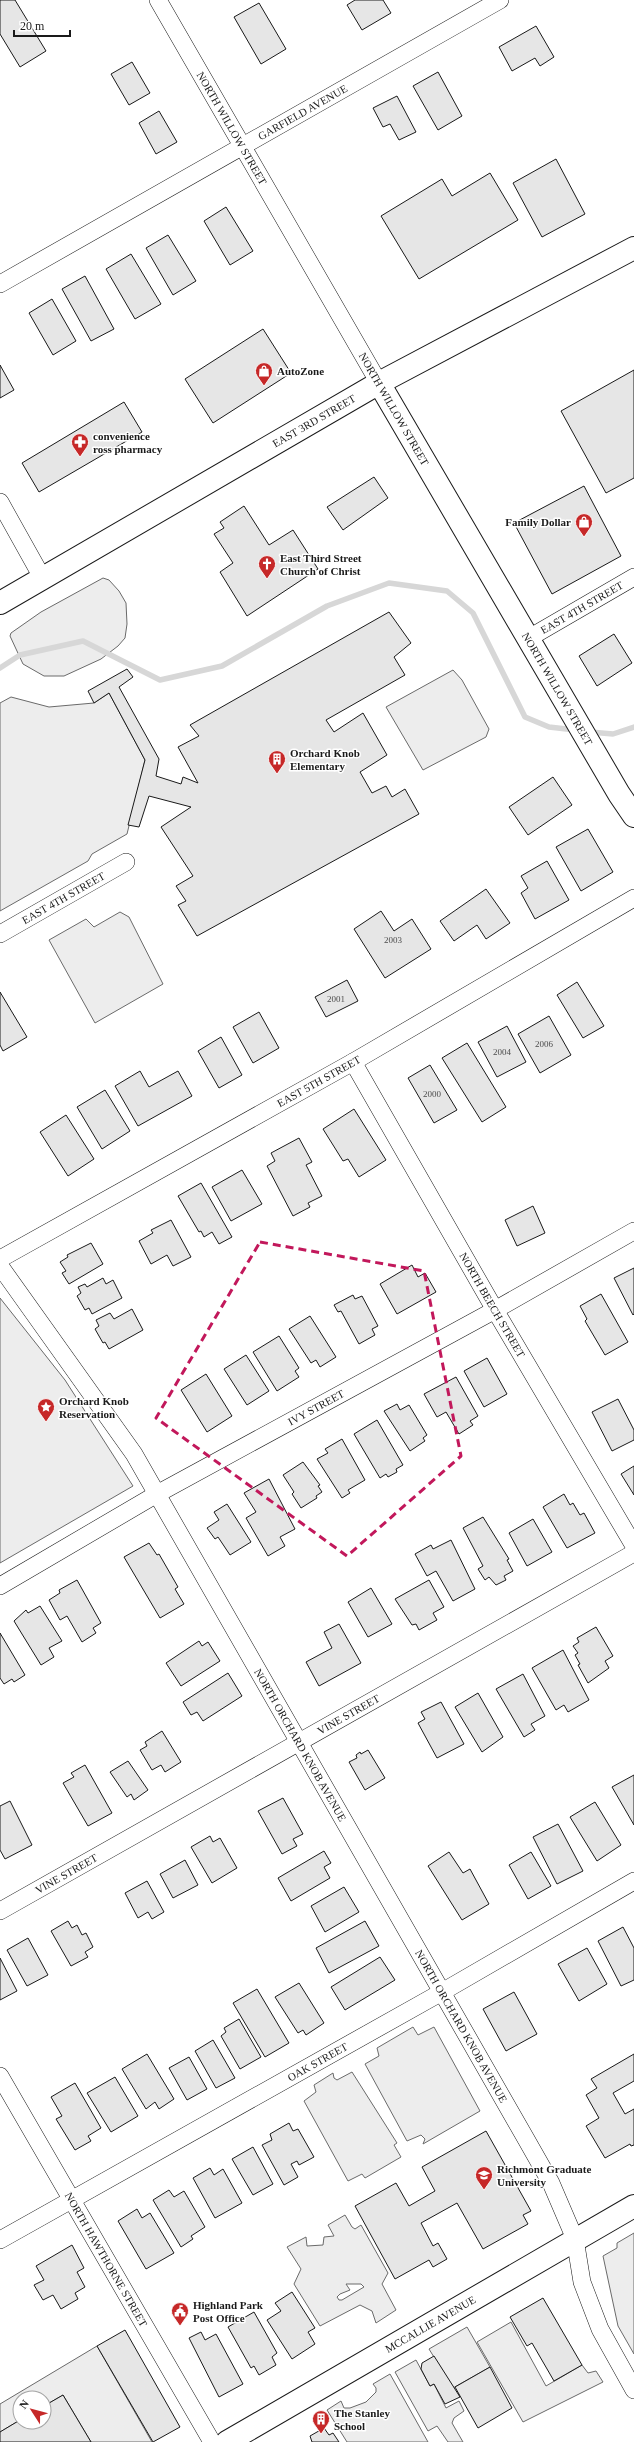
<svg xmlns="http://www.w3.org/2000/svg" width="634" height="2442" viewBox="0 0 634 2442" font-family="'Times New Roman',serif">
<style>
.built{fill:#ededed;stroke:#6a6a6a;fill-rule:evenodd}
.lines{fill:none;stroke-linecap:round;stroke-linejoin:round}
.stream{stroke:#d7d7d7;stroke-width:5.5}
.building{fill:#e6e6e6;stroke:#1a1a1a}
.minor-casing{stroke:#1a1a1a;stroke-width:18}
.secondary-casing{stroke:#1a1a1a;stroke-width:24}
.minor{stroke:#fff;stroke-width:17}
.secondary{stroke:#fff;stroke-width:22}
.marked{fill:none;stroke:#c2185b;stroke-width:3;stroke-dasharray:8 5;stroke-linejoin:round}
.labels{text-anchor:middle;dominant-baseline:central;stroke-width:3;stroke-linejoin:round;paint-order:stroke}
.number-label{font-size:9px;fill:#4d4d4d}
.street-label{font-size:11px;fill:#1a1a1a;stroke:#fff}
.poi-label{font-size:11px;font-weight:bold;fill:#1a1a1a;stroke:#fff;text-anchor:start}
</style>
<rect width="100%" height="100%" fill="#fff"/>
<!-- built -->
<path class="built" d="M103 578 109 580 119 591 126 603 127 624 125 638 118 646 101 659 64 676H44L23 664 10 636 11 633 41 612Z
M453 670 462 680 489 729 486 737 423 770 386 707Z
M109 693 145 760 127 834 92 854 88 861 0 911V703L11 697 49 707 94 703Z
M120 912 129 917 163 984 95 1023 49 940 86 919 94 927Z
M0 1298 65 1380 133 1486 0 1563Z
M413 2027 418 2035 434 2027 480 2111 423 2144 425 2139 421 2135 407 2141 365 2064 379 2056 377 2048Z
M352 2072 397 2143 394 2145 401 2157 365 2178 362 2174 348 2181 304 2101 316 2092 314 2085 333 2073 334 2078 337 2080Z
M345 2215 352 2227 355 2229 361 2225 388 2273 382 2284 396 2310 376 2323 372 2311 360 2305 320 2326 294 2284 301 2269 287 2247 306 2237 307 2246 323 2245 324 2237 334 2236 328 2225ZM346 2284H361L364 2287 342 2300H339L337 2297 340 2294 350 2290Z
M634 2233V2354L618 2326 603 2256 617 2248V2243Z
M511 2322 546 2386 582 2365 588 2373 596 2371 603 2382 523 2422 477 2342Z
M467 2327 490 2367 453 2388 429 2349Z
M97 2346 152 2442H91L63 2395 44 2406V2398H20V2420L0 2432V2404Z
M416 2360 430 2386 434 2384 446 2408 459 2401 464 2411 454 2418 452 2423 463 2442H448L437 2426 428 2431 395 2372Z
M390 2374 428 2442H347L327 2410 341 2401 344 2408H350L366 2402 376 2392V2388L373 2384Z"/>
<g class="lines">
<!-- stream -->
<path class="stream" d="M0 668 20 655 83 641 160 680 222 666 327 606 389 583 447 591 473 613 525 717 549 727 575 730
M590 732 613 734 634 727"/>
</g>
<!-- building -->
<path class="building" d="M0 0H15L46 51 20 67 0 34Z
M355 0H383L391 13 362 30 347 5Z
M259 3 286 49 261 64 234 17Z
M536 26 554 57 540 66 535 58 512 71 499 47Z
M132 62 150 93 129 105 111 74Z
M438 72 462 116 438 130 413 86Z
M397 96 416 132 399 140 390 124 383 127 373 108Z
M159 111 177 142 156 154 139 123Z
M556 159 585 214 542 237 513 183Z
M490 173 518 220 419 279 381 216 442 179 452 196Z
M226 207 253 251 230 265 204 221Z
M168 235 196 281 173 295 146 248Z
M131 254 161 304 135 319 106 269Z
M85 276 114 329 91 341 62 289Z
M52 299 76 341 53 355 29 313Z
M263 329 291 373 213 423 185 379Z
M0 365 14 390 0 398Z
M634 370V478L606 493 561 411Z
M124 402 142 432 39 492 22 463Z
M374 477 388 498 343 530 327 507Z
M584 486 621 556 552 594 514 523Z
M244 506 269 545 293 530 318 569 247 616 220 572 233 563 214 534 224 528 220 522Z
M389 612 411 643 394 657 405 675 326 720 334 732 363 713 387 755 360 772 372 793 386 786 392 797 405 789 419 814 197 936 178 905 186 901 176 886 193 876 161 827 191 807 149 796 139 827 128 825 145 760 109 693 94 703 88 691 127 669 133 677 119 687 159 759 156 776 181 784 183 777 198 783 178 747 199 736 190 725Z
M614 634 632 663 597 686 579 656Z
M553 777 572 805 528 835 509 807Z
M588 829 613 872 581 891 556 847Z
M547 861 569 900 535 919 521 893 528 888 521 876Z
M486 889 510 923 486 939 477 925 454 941 440 921Z
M381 911 394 931 412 919 431 949 385 978 354 929Z
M347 980 358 1001 326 1017 315 997Z
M577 982 604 1026 583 1038 557 995Z
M0 992 27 1037 3 1051 0 1045Z
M259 1012 279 1048 253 1063 233 1027Z
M549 1016 571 1055 540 1073 518 1034Z
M507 1026 526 1062 497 1077 478 1042Z
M221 1037 242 1075 219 1088 198 1051Z
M467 1043 506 1107 482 1122 442 1058Z
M430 1065 457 1110 434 1123 408 1078Z
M140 1071 149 1087 178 1071 192 1096 138 1126 115 1086Z
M105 1090 130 1131 102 1149 77 1107Z
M354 1109 386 1160 359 1177 348 1159 343 1161 323 1129Z
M66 1115 94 1159 68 1176 40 1132Z
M299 1138 312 1162 306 1165 322 1196 308 1203 310 1207 293 1216 267 1166 275 1161 271 1153Z
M242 1170 262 1204 231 1221 212 1187Z
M201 1183 232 1237 219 1244 212 1232 204 1237 201 1231 199 1232 178 1196Z
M533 1206 545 1233 517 1246 505 1220Z
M171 1220 191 1257 173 1266 167 1255 151 1264 139 1241 153 1233 151 1230Z
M91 1243 103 1264 69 1284 62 1273 66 1271 60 1262 68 1257 67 1255Z
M412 1265 418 1277 425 1273 436 1292 397 1314 380 1284Z
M634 1268V1314L633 1315 614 1278Z
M103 1278 106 1284 113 1280 122 1298 92 1314 89 1308 85 1310 77 1296 81 1293 78 1287 85 1284 87 1287Z
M601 1294 628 1342 605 1355 585 1321 587 1319 580 1306Z
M353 1295 355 1299 362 1296 378 1326 372 1329 375 1335 359 1344 341 1311 338 1312 334 1305Z
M132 1309 143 1330 109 1349 105 1342 103 1343 95 1329 99 1326 96 1320 110 1313 114 1319Z
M310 1316 336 1357 320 1367 316 1360 311 1363 289 1329Z
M279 1336 299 1368 295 1371 299 1377 277 1391 253 1352Z
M246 1355 269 1391 247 1405 224 1369Z
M487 1358 507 1394 484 1407 464 1371Z
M206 1374 232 1416 207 1432 181 1390Z
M456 1377 478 1416 470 1421 473 1425 459 1434 446 1412 437 1417 424 1394Z
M618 1399 634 1430V1440L612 1451 592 1412Z
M397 1404 400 1410 409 1405 427 1435 423 1438 425 1441 410 1451 384 1411Z
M377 1420 403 1465 396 1469 397 1472 388 1477 386 1474 380 1478 354 1434Z
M342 1439 365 1480 348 1490 350 1493 342 1498 317 1459 328 1453 325 1449Z
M303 1462 320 1485 318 1486 322 1492 316 1496 317 1498 301 1508 292 1494 294 1492 283 1475Z
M634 1466V1495L621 1474Z
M269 1479 295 1529 280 1537 285 1546 268 1556 246 1518 256 1512 244 1493Z
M564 1494 570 1505 573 1503 580 1515 584 1513 595 1533 567 1548 543 1507Z
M227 1504 251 1542 230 1555 218 1537 215 1539 207 1528 219 1520 214 1512Z
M483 1517 509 1559 507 1560 513 1571 504 1576 506 1580 496 1585 489 1577 485 1580 478 1569 483 1566 463 1528Z
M533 1519 552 1552 527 1566 509 1533Z
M451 1540 475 1589 453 1601 436 1571 427 1576 415 1554 431 1545 433 1549Z
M149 1543 157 1555 159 1554 178 1587 175 1589 184 1604 160 1618 124 1557Z
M77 1580 101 1623 93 1628 96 1633 82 1642 67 1616 60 1620 49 1600 60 1593 59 1590Z
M429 1580 444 1607 433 1613 437 1620 419 1630 416 1624 412 1625 395 1599Z
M371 1588 392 1624 368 1637 348 1602Z
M40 1606 62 1641 49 1648 54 1657 41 1665 14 1621 26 1610 28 1613Z
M339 1624 361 1663 319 1686 306 1662 332 1648 324 1632Z
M596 1627 613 1656 605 1661 609 1668 588 1683 578 1665 580 1664 575 1655 578 1653 573 1646 579 1642 577 1638Z
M0 1633 25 1675 14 1682 12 1679 4 1684 0 1678Z
M199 1641 202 1646 208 1642 220 1661 181 1686 166 1663Z
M563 1650 589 1700 568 1712 564 1705 556 1710 532 1668Z
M228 1673 242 1696 203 1721 197 1712 191 1715 183 1702Z
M523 1674 545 1716 531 1724 535 1730 524 1737 496 1689Z
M478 1693 503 1737 482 1752 455 1707Z
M441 1702 464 1744 437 1758 418 1723 425 1719 421 1712Z
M162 1731 181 1762 165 1772 161 1765 152 1770 140 1750 147 1746 145 1742Z
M368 1750 385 1778 365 1790 349 1762 357 1758 356 1755 360 1752 361 1754Z
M128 1761 148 1790 134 1800 131 1794 127 1797 110 1772Z
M85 1765 112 1813 88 1826 63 1783 74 1777 71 1773Z
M634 1775V1825L612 1787Z
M283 1798 303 1834 293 1839 297 1846 282 1854 258 1811Z
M10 1801 32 1845 5 1859 0 1850V1806Z
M595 1802 621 1845 597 1861 570 1817Z
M558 1824 583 1871 557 1884 533 1837Z
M210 1836 213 1842 220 1838 237 1868 212 1883 191 1847Z
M324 1851 331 1863 324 1867 330 1878 291 1901 278 1878Z
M449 1852 463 1873 470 1869 489 1904 462 1920 428 1866Z
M531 1852 551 1886 528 1899 509 1865Z
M185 1860 198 1885 173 1898 160 1874Z
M147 1881 164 1912 152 1919 148 1912 138 1918 125 1893Z
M344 1887 359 1912 325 1932 311 1906Z
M68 1921 72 1928 77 1925 82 1935 86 1933 93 1947 85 1952 88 1957 71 1966 51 1931Z
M365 1921 379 1946 329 1973 316 1948Z
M623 1927 634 1948V1980L621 1986 598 1941Z
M28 1938 48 1975 27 1986 7 1950Z
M587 1948 607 1984 579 2001 558 1964Z
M380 1957 395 1980 345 2010 331 1987Z
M0 1958 17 1991 0 2000Z
M299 1983 324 2023 306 2035 303 2030 298 2033 275 1997Z
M257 1989 289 2043 265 2057 233 2003Z
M514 1992 537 2034 506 2051 483 2009Z
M239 2019 261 2057 240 2069 221 2036 226 2032 224 2028Z
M213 2040 235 2078 216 2088 195 2051Z
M147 2054 174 2099 159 2109 155 2102 146 2109 122 2069Z
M634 2054V2081L613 2093 625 2114 634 2109V2145L631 2146 630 2144 605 2158 586 2126 599 2118 586 2095 597 2088 591 2079Z
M189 2057 207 2089 187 2100 169 2068Z
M115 2077 138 2116 111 2132 87 2093Z
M75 2083 101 2128 88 2136 91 2141 75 2150 56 2119 62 2116 51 2097Z
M289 2123 293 2131 298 2129 314 2157 299 2165 297 2161 291 2164 298 2177 284 2185 262 2145 272 2140 270 2134Z
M486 2131 531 2211 523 2215 528 2224 483 2249 457 2203 421 2223 433 2246 438 2243 447 2259 433 2267 429 2260 395 2279 355 2206 396 2183 409 2206 435 2191 422 2167Z
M253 2147 273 2184 253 2195 232 2159Z
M210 2168 214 2175 223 2169 242 2203 215 2218 193 2178Z
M169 2190 174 2197 184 2191 205 2227 191 2236 193 2239 181 2247 153 2200Z
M137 2209 142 2218 150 2213 174 2253 146 2269 118 2221Z
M72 2245 84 2268 77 2272 85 2287 75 2293 78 2299 61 2309 53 2295 43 2300 34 2285 44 2280 36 2266Z
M292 2292 315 2328 308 2332 315 2344 292 2359 267 2320 281 2311 275 2303Z
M543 2298 582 2365 554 2381 532 2343 527 2346 510 2317Z
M254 2312 277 2353 272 2357 276 2365 259 2375 254 2366 251 2368 228 2327Z
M125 2330 180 2427 153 2442 97 2346Z
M201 2332 205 2340 216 2334 243 2384 219 2397 189 2338Z
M434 2356 460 2397 445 2404 434 2384 430 2386 421 2369 422 2363Z
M490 2367 512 2408 478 2428 455 2387Z
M63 2395 91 2442H0V2432L20 2420V2422H44V2406Z
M324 2428 329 2435 333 2433 339 2442H312L310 2436Z"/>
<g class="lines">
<!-- minor casing -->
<g class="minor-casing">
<g id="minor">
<path id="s1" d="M158 0 379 383"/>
<path id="s2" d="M0 284 500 0"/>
<path d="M0 502 43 579"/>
<path id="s3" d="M529 638 634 577"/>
<path id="s4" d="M0 934 126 862"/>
<path id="s5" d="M353 1062 495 1310 634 1546"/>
<path id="s6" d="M0 1259 353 1062 634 898"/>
<path id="s7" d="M0 1266 134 1454 526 2139 551 2183 575 2239 582 2282 600 2329 634 2390"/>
<path id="s8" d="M0 1586 157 1494 495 1310 634 1231"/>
<path id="s9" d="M0 1911 634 1553"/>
<path id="s10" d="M0 2076 212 2442"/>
<path id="s11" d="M0 2240 442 1992 634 1881"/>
</g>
</g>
<!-- secondary casing -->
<g class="secondary-casing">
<g id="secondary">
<path id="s12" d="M379 383 619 794 634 816"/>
<path id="s13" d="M0 603 379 383 634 248"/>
<path id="s14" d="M227 2442 634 2206"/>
</g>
</g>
<!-- minor -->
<use href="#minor" class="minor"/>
<!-- secondary -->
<use href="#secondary" class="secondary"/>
</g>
<!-- marked area -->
<path class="marked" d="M260 1242 424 1271 461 1456 347 1556 156 1418Z"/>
<!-- icons -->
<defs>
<g id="shop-pin" transform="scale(0.9)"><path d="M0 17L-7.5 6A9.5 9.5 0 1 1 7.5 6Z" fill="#c62828" stroke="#fff"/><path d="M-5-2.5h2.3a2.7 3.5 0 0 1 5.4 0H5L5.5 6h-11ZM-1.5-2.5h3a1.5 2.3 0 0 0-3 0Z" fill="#fff"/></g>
<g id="pharmacy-pin" transform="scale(0.9)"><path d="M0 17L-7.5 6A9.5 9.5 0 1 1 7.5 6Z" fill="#c62828" stroke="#fff"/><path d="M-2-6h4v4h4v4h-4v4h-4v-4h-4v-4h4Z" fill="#fff"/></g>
<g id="church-pin" transform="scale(0.9)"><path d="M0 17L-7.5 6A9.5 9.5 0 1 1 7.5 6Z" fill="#c62828" stroke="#fff"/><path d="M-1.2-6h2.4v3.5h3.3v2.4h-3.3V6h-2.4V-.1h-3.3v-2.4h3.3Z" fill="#fff"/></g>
<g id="building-pin" transform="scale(0.9)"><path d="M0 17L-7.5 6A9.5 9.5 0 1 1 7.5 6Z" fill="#c62828" stroke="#fff"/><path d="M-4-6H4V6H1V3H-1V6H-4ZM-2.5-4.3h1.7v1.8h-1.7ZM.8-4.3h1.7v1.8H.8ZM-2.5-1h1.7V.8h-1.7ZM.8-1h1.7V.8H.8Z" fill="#fff"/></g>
<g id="sight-pin" transform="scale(0.9)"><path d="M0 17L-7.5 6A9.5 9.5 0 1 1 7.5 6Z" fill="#c62828" stroke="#fff"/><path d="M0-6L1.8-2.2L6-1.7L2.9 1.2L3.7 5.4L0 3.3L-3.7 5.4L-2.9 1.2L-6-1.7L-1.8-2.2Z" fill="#fff"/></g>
<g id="university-pin" transform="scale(0.9)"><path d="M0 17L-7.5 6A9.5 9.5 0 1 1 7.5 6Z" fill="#c62828" stroke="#fff"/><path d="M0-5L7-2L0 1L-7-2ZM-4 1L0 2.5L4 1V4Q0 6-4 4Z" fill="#fff"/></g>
<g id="civic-pin" transform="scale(0.9)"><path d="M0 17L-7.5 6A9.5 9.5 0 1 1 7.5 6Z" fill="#c62828" stroke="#fff"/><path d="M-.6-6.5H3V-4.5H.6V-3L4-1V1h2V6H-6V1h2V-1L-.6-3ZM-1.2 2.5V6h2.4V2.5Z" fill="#fff"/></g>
</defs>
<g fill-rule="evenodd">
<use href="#shop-pin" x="264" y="371"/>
<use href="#pharmacy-pin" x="80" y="442"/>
<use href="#shop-pin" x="584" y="522"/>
<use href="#church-pin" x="267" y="564"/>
<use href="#building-pin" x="277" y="759"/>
<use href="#sight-pin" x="46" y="1407"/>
<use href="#university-pin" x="484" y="2175"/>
<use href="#civic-pin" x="180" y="2311"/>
<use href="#building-pin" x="321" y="2419"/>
</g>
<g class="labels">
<!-- number labels -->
<g class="number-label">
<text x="393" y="940">2003</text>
<text x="336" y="999">2001</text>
<text x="544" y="1044">2006</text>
<text x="502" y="1052">2004</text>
<text x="432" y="1094">2000</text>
</g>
<!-- street labels -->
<g class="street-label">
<text stroke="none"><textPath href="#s2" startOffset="348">GARFIELD AVENUE</textPath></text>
<text stroke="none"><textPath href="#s1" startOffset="148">NORTH WILLOW STREET</textPath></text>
<text transform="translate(394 409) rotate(60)">NORTH WILLOW STREET</text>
<text stroke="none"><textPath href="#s13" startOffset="363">EAST 3RD STREET</textPath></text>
<text stroke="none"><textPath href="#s3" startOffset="61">EAST 4TH STREET</textPath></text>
<text stroke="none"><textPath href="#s12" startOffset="354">NORTH WILLOW STREET</textPath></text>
<text stroke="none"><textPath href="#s4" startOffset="73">EAST 4TH STREET</textPath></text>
<text stroke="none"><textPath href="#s6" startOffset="365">EAST 5TH STREET</textPath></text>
<text stroke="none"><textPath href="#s5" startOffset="280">NORTH BEECH STREET</textPath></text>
<text stroke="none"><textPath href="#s8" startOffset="363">IVY STREET</textPath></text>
<text stroke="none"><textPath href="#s9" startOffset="400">VINE STREET</textPath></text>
<text stroke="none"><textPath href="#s7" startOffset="566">NORTH ORCHARD KNOB AVENUE</textPath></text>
<text stroke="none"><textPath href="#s9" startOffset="76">VINE STREET</textPath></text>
<text stroke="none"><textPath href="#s7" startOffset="890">NORTH ORCHARD KNOB AVENUE</textPath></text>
<text stroke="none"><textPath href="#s11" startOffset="364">OAK STREET</textPath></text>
<text stroke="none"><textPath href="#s10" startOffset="212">NORTH HAWTHORNE STREET</textPath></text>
<text stroke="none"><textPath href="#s14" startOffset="235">MCCALLIE AVENUE</textPath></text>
</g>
<!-- poi labels -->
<g class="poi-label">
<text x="277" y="371">AutoZone</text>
<text x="93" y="436">convenience<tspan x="93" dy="13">ross pharmacy</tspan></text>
<text x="571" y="522" text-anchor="end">Family Dollar</text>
<text x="280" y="558">East Third Street<tspan x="280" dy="13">Church of Christ</tspan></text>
<text x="290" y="753">Orchard Knob<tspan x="290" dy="13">Elementary</tspan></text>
<text x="59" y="1401">Orchard Knob<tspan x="59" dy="13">Reservation</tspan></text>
<text x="497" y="2169">Richmont Graduate<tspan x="497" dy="13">University</tspan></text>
<text x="193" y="2305">Highland Park<tspan x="193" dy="13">Post Office</tspan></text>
<text x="334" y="2413">The Stanley<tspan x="334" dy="13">School</tspan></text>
</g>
</g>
<!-- north arrow -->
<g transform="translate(32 2410) rotate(306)"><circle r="19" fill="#ffffff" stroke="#a3a3a3"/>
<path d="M0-3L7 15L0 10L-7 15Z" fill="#c62828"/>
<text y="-6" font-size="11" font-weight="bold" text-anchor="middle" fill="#1a1a1a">N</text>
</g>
<!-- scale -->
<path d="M14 30v6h56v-6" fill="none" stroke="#1a1a1a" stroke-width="2"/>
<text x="20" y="30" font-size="12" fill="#1a1a1a" stroke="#ffffff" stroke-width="3" paint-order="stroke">20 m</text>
</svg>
